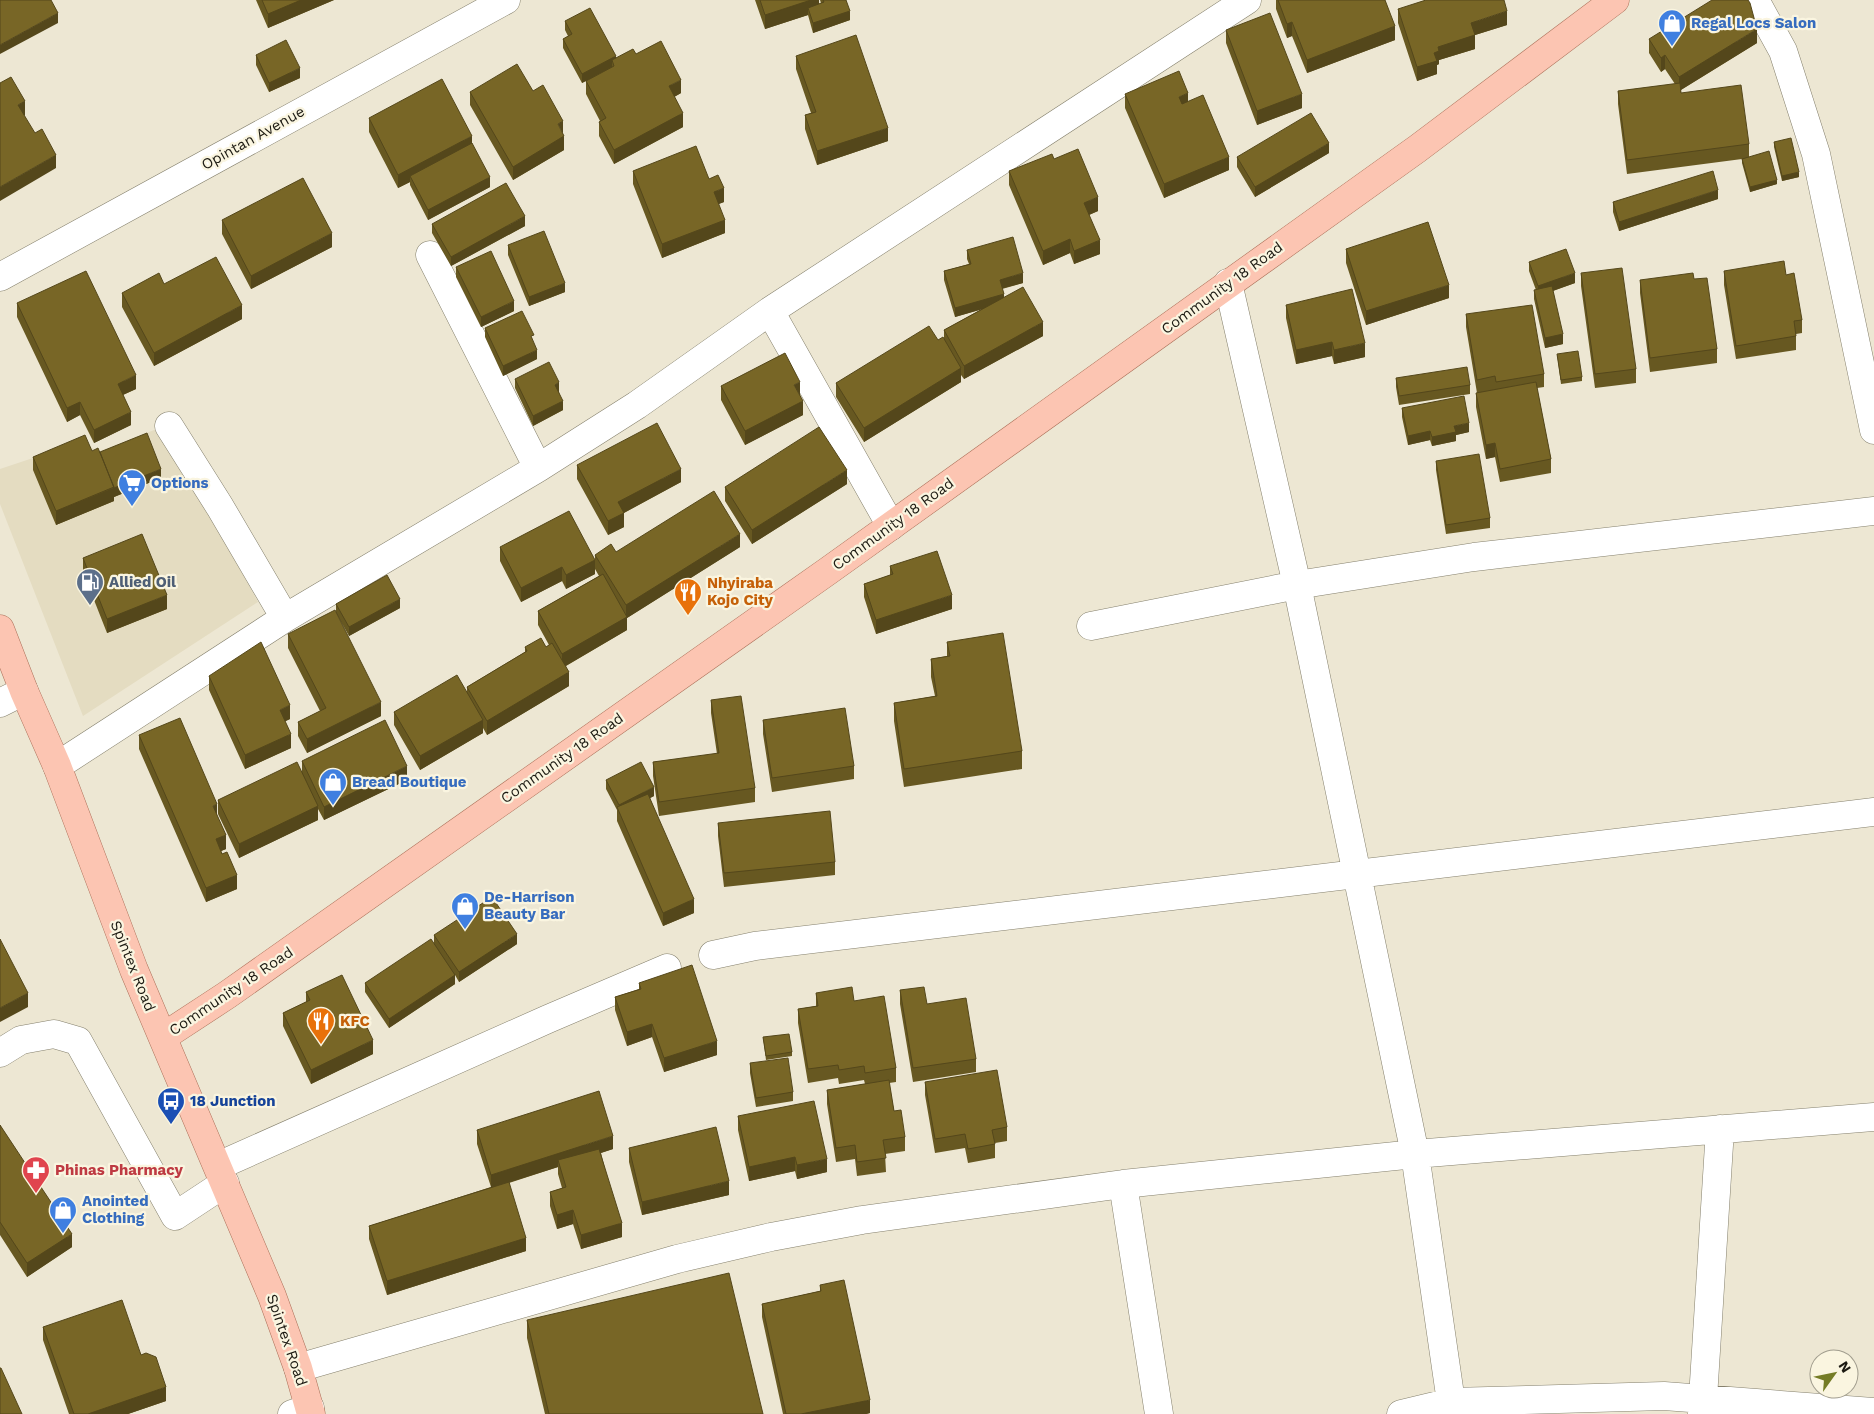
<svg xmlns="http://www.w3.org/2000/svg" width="1874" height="1414" viewBox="0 0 1874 1414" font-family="'Work Sans',sans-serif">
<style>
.built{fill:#e4dcc1}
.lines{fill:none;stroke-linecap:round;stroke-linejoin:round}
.minor-casing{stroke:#85806d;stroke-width:29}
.major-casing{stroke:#ac7059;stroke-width:29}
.minor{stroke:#fff;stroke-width:28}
.major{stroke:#fcc5b2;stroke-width:28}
.wall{fill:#675821}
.shaded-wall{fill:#54471b}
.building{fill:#786626;stroke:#54471b}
.labels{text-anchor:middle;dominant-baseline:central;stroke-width:4.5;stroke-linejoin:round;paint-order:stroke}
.shop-label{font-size:15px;font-weight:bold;fill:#366cbe;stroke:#faf5e0;text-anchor:start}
.street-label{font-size:15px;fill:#1c1a12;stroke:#faf5e0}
.service-label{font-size:15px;font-weight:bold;fill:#4e5e75;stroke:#faf5e0;text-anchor:start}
.food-label{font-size:15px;font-weight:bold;fill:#c56008;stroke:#faf5e0;text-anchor:start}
.transit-label{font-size:15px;font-weight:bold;fill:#164399;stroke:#faf5e0;text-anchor:start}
.health-label{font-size:15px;font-weight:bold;fill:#be3a42;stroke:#faf5e0;text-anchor:start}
</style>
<rect width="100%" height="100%" fill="#ede7d3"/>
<!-- built -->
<path class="built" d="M162 427 258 602 83 716 0 504V469L84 441 97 452Z"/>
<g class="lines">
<!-- minor casing -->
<g class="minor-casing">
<path id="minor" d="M1755 0 1783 51 1816 154 1874 430
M430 255 538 468
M0 277 506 0
M1228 283 1297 585 1415 1154 1451 1402
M770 311 891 526
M169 426 220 507 285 618
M1091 626 1297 585 1474 557 1874 511
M0 703 24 691
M57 766 285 618 538 468 637 405 770 311 1247 0
M713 955 755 946 1874 812
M0 1053 21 1040 54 1034 78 1041 175 1216 225 1183
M218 1166 548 1019 667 968
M1123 1184 1159 1414
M298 1368 677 1259 771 1237 862 1220 1123 1184 1415 1154 1874 1117
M292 1414 310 1408
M1401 1414 1451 1402 1664 1396 1874 1412
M1702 1414 1720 1129"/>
</g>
<!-- major casing -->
<g class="major-casing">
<path id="major" d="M0 629 24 691 57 766 134 970 272 1296 298 1368 311 1414
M163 1037 227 995 828 571 1417 149 1615 0"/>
</g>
<!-- minor -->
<use href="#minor" class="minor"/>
<!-- major -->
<use href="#major" class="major"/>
</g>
<!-- wall -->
<path class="wall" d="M256 0H334L268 28Z
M755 0H819V4L821 3 820 0H846L850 20 813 33 808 15 765 29Z
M1276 0H1385L1395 40 1307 73 1292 36 1287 38 1276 9Z
M1398 9 1507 25 1475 35V49L1439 60V64L1437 65V74L1417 81 1398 23Z
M565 21 616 58 636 54 681 93 674 97 683 127 614 164 599 136V122L600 121 586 94V81L612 67 582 83 563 48V39L568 36 565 30Z
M1226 30 1302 108 1257 125 1226 43Z
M1649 39 1757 43 1681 90V93L1749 144V157L1777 184 1750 192 1742 163V159L1627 174 1618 104V91L1675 84 1665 69 1661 72 1649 53Z
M256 55 300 78 269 92 256 65Z
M796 56 888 141 817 165 805 129V115L811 113 796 69Z
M533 91 563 134 564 150 513 180 470 105V92Z
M1125 94 1188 101 1229 170 1164 198 1125 108Z
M369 118 472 143 490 187 428 220 410 185V182L398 188 369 132Z
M1774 142 1799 177 1782 181 1774 147Z
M1329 153 1255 197 1237 167V157Z
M1054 159 1098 211 1089 215 1100 254 1074 264 1070 253 1043 265 1009 185V171Z
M633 171 709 179 724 202 718 204 725 233 662 258 633 184Z
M1718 199 1619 231 1613 212V202Z
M222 220 332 247 251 289 222 234Z
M432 224 525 226 451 266 432 233Z
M508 245 565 292 529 306 508 255Z
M1346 249 1449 298 1366 325 1346 263Z
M967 250 1023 283 1002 289 1004 297 1043 336 964 379 961 375V382L864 442 836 397V383L938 340H944V330L982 309 955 317 944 280V271L969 264 967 259Z
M1529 262 1575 283 1553 291 1563 344 1545 348 1534 299V290H1536L1529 271Z
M456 267 514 311 481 327 456 277Z
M1724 271 1786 275 1802 320V333L1796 334V350L1736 359 1724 285Z
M1581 273 1636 369V383L1595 388 1581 286Z
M1694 279 1717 349V363L1650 372 1640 293V280Z
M164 284 242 319 154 366 122 307V293Z
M17 303 136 389 123 395 131 425 94 443 80 415 67 422 17 317Z
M1286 305 1365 357 1334 364 1332 356 1296 364 1286 318Z
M1466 314 1544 374V387L1537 388 1551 459V473L1500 482 1495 457 1486 459 1476 407V393H1477L1466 327Z
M485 328 537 359 503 376 485 337Z
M1557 354 1582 377V381L1561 384Z
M1396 378 1470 385V394L1399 405 1396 387Z
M515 379 559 392 563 410 533 426 515 388Z
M721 386 800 394 803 415 745 445 721 400Z
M1402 408 1469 432 1456 435V441L1432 446 1430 440 1408 445 1402 417Z
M100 452 161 478 114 497V501L56 525 33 470V457Z
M1436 461 1490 518V528L1446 534 1436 470Z
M577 465 681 482 624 513V527L608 535 577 479Z
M847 484 752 544 725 501V487Z
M500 547 595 560V555L616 552 740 547 627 618V630L566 666 569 686 487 735 483 728V733L420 770 394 725V712L467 692V687L525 652V647H546L549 645 538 625V611L599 576 595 569V574L566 589 562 581 521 602 500 561Z
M83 558 167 609 107 633 83 572Z
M890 566 952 609 876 634 864 597V584L890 575Z
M336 604 400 608 349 636 336 613Z
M288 634 381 716 307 753 298 736V722L320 711 288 648Z
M947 642 1022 751V769L904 787 894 721V703L935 696 931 677V659L947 656Z
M209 676 290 719 285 721 291 748 245 769 209 690Z
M711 700 755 788V802L659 816 653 776V762L717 754 711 713Z
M763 720 854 766V779L772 792 763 734Z
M139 735 217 815 226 849 221 851 237 889 206 902 139 749Z
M302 761 407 780 324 820 318 809V820L239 858 218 814V800L302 772Z
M606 780 654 796 650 798 694 913 663 926 617 821V810L606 789Z
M718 823 835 862V875L724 887 718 836Z
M434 935 517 944 459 982 455 975V984L389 1028 365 992V983L434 944Z
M639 983 717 1055 664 1072 652 1037 627 1046 615 1010V997L639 989Z
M900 990 927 1004 976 1059V1072L913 1082 900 1004Z
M306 992 373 1054 311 1084 283 1026V1013L306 1002Z
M816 993 854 1001 896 1068V1082L889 1083 894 1111 905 1137V1151L885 1154 886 1172 857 1176 855 1159 836 1162 827 1104V1090L865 1084 864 1080 839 1084 838 1078 808 1083 798 1023V1009L816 1006Z
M763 1037 792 1052V1056L766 1060Z
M750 1063 793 1092V1101L756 1107 750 1073Z
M925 1082 1007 1127V1141L995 1143V1158L968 1163 965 1148 935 1153 925 1095Z
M738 1116 827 1172 797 1179 795 1171 749 1181 738 1130Z
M0 1125 72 1247 27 1277 0 1235Z
M477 1130 613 1149 601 1153 622 1237 581 1249 573 1224 557 1229 550 1206V1192L562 1188 558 1174V1167L509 1183 526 1251 387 1295 369 1239V1226L491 1187 477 1144Z
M629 1148 729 1195 642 1215 629 1162Z
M820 1285 870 1413 866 1414H783L762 1317V1304L820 1291Z
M527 1320 763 1414H545L527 1338Z
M43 1327 141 1355 166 1401 128 1414H69L43 1340Z"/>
<!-- shaded-wall -->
<path class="shaded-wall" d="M301 0H334L268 28V14Z
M811 0H819V11L808 8V15L765 29V15Z
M850 11V20L813 33V23Z
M1507 11V25L1475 35V49L1439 60V64L1437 65V74L1417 81V67L1434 53 1438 47 1471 23Z
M58 13V23L0 54V45Z
M1292 22V36L1287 38V24Z
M1395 26V40L1307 73V60Z
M1757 29V43L1679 91V77Z
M1665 55V69L1661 72V58Z
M616 56V65L612 60V67L582 83V74Z
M300 68V78L269 92V83Z
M681 80V93L669 100V86Z
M1188 93V106L1179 111V97Z
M1302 94V108L1257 125V111Z
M25 101V115L18 119V105Z
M683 113V127L614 164V150Z
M563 121V134L558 124Z
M888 128V141L817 165V151Z
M472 136V150L410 176V182L398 188V175Z
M564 136V150L513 180V167Z
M1329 143V153L1255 197V187Z
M56 155V168L0 201V187Z
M1229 157V170L1164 198V184Z
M1799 172V177L1782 181V176Z
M490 177V187L428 220V210Z
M1777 180V184L1750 192V187Z
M724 188V202L714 206V192Z
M1718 190V199L1619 231V222Z
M1098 197V211L1084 217V203Z
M525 216V226L451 266V257Z
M725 220V233L662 258V244Z
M332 233V247L251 289V276Z
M1070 239V253L1043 265V251Z
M1100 240V254L1074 264V251Z
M1023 273V283L1000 289V280Z
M1575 273V283L1538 296V286Z
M565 283V292L529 306V297Z
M1449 285V298L1366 325V311Z
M1004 294V303L955 317V308Z
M514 301V311L481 327V317Z
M242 305V319L154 366V353Z
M1043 322V336L964 379V366Z
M1563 334V344L1545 348V338Z
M1332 342V356L1296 364V350Z
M1365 343V357L1334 364V350Z
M537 350V359L503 376V366Z
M961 368V382L864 442V428Z
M136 375V389L118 397V384Z
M559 382V392L555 394V385Z
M800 382V396L794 385Z
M563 401V410L533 426V416Z
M803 401V415L745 445V431Z
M80 402V415L67 422V408Z
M131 412V425L94 443V430Z
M1469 423V432L1456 435V441L1432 446V437L1454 426Z
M1430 431V440L1408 445V436Z
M1495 443V457L1486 459V445Z
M161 469V478L114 497V501L56 525V511Z
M681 469V482L618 516V502Z
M847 470V484L752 544V530Z
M624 513V527L608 535V521Z
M740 534V547L627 618V630L562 668V654L626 617V605Z
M595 560V574L566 589V575Z
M562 567V581L521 602V588Z
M167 595V609L107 633V619Z
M952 595V609L876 634V620Z
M400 599V608L349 636V627Z
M569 672V686L487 735V721Z
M381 702V716L307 753V739Z
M290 705V719L280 724V710Z
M483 720V733L420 770V756Z
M291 734V748L245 769V755Z
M407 766V780L324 820V807Z
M654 787V796L619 814V805Z
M217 804V818L213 806Z
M318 806V820L239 858V844Z
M226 835V849L216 853V839Z
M237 875V889L206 902V888Z
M694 899V913L663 926V913Z
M517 934V944L459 982V972Z
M455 975V984L389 1028V1019Z
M28 993V1007L0 1022V1008Z
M652 1024V1037L627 1046V1032Z
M373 1040V1054L311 1084V1070Z
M717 1041V1055L664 1072V1058Z
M613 1136V1149L560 1166 558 1160V1167L491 1188V1175Z
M795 1157V1171L749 1181V1167Z
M827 1159V1172L797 1179V1165Z
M729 1181V1195L642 1215V1202Z
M573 1210V1224L557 1229V1215Z
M622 1223V1237L581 1249V1235Z
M72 1234V1247L27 1277V1263Z
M526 1238V1251L387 1295V1281Z
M166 1387V1401L128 1414H88Z
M870 1400V1413L866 1414H801Z"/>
<!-- building -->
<path class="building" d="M0 0H51L58 13 0 45Z
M262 0H301L268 14Z
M760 0H811L765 15Z
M823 0H846L850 11 813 23 808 8 824 2Z
M1278 0H1385L1395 26 1307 60 1292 22 1287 24Z
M1426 0H1504L1507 11 1471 23 1475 35 1438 47 1439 51 1434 53 1437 61 1417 67 1398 9Z
M1712 0H1748L1750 3 1757 29 1679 77 1665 55 1661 58 1649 39Z
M590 8 616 56 582 74 563 39 572 34 565 21Z
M1270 13 1302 94 1257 111 1226 30Z
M856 35 888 128 817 151 805 115 816 112 796 56Z
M286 40 300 68 269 83 256 55Z
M661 41 681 80 669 86 683 113 614 150 599 122 606 118 586 81 614 66 612 60 633 49 636 54Z
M517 64 533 91 543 85 563 121 558 124 564 136 513 167 470 92Z
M1179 71 1188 93 1179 97 1182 104 1203 95 1229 157 1164 184 1125 94Z
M11 77 25 101 18 105 35 133 42 129 56 155 0 187V83Z
M442 79 472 136 398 175 369 118Z
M1680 83 1681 93 1741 85 1749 144 1627 160 1618 91Z
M1311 113 1329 143 1255 187 1237 157Z
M1791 138 1799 172 1782 176 1774 142Z
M472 143 490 177 428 210 410 176Z
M696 146 709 179 718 175 724 188 714 192 725 220 662 244 633 171Z
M1078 149 1098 197 1084 203 1100 240 1074 251 1070 239 1043 251 1009 171 1052 154 1054 159Z
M1769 151 1777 180 1750 187 1742 159Z
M1713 171 1718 190 1619 222 1613 202Z
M303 178 332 233 251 276 222 220Z
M506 183 525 216 451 257 432 224Z
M1428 222 1449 285 1366 311 1346 249Z
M544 231 565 283 529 297 508 245Z
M1013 237 1023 273 1000 280 1004 294 955 308 944 271 971 264 967 250Z
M1566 249 1575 273 1538 286 1529 262Z
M491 251 514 301 481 317 456 267Z
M216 257 242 305 154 353 122 293 159 273 164 284Z
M1784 261 1786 275 1794 273 1802 320 1794 321 1796 336 1736 346 1724 271Z
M1622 268 1636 369 1595 374 1581 273Z
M86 271 136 375 118 384 131 412 94 430 80 402 67 408 17 303Z
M1693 273 1694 279 1707 278 1717 349 1650 358 1640 280Z
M1552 286 1563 334 1545 338 1534 290Z
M1023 287 1043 322 964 366 944 330Z
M1352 289 1365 343 1334 350 1332 342 1296 350 1286 305Z
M1532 305 1544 374 1496 382 1495 376 1477 380 1466 314Z
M522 311 534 335 531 336 537 350 503 366 485 328Z
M929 326 938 340 943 337 961 368 864 428 836 383Z
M1578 351 1582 377 1561 380 1557 354Z
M785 353 800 382 794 385 803 401 745 431 721 386Z
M549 362 559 382 555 385 563 401 533 416 515 379Z
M1467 367 1470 385 1399 396 1396 378Z
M1536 382 1551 459 1500 469 1495 443 1486 445 1476 393Z
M1464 396 1469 423 1454 426 1456 432 1432 437 1430 431 1408 436 1402 408Z
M657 423 681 469 618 502 624 513 608 521 577 465Z
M819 427 847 470 752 530 725 487Z
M147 433 161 469 114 488 100 452Z
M85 435 92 451 98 448 114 487 56 511 33 457Z
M1479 454 1490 518 1446 525 1436 461Z
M714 491 740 534 626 605 595 555 611 544 616 552Z
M569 511 595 560 566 575 562 567 521 588 500 547Z
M142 534 167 595 107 619 83 558Z
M937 551 952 595 876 620 864 584 893 574 890 566Z
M603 574 627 617 562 654 538 611Z
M387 575 400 599 349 627 336 604Z
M335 610 381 702 307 739 298 722 326 708 288 634Z
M1003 633 1022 751 904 769 894 703 937 696 931 659 950 656 947 642Z
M541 638 546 647 552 643 569 672 487 721 467 687 527 651 525 647Z
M261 642 290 705 280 710 291 734 245 755 209 676Z
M457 675 483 720 420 756 394 712Z
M741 696 755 788 659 802 653 762 719 753 711 700Z
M845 708 854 766 772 778 763 720Z
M180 718 217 804 213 806 226 835 216 839 222 854 227 852 237 875 206 888 139 735Z
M385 720 407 766 324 807 302 761Z
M297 762 318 806 239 844 218 800Z
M641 762 654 787 619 805 606 780Z
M648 794 694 899 663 913 617 807Z
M830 811 835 862 724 873 718 823Z
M492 897 517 934 459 972 434 935Z
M0 939 28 993 0 1008Z
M431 939 455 975 389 1019 365 983Z
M692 965 717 1041 664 1058 652 1024 627 1032 615 997 641 989 639 983Z
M342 975 373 1040 311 1070 283 1013 310 1000 306 992Z
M852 987 854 1001 884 996 896 1068 865 1073 864 1066 839 1070 838 1065 808 1069 798 1009 818 1006 816 993Z
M924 987 927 1004 966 998 976 1059 913 1068 900 990Z
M789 1034 792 1052 766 1056 763 1037Z
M788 1058 793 1092 756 1098 750 1063Z
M997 1070 1007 1127 992 1130 995 1144 968 1149 965 1134 935 1139 925 1082Z
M889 1080 894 1111 901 1110 905 1137 883 1140 886 1158 857 1162 855 1145 836 1148 827 1090Z
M599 1091 613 1136 491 1175 477 1130Z
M814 1101 827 1159 797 1165 795 1157 749 1167 738 1116Z
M0 1125 72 1234 27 1263 0 1222Z
M716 1127 729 1181 642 1202 629 1148Z
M599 1149 622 1223 581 1235 573 1210 557 1215 550 1192 566 1187 558 1160Z
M509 1182 526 1238 387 1281 369 1226Z
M729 1273 763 1414H549L527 1320Z
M844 1280 870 1400 801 1414H786L762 1304 821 1291 820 1285Z
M122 1300 141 1355 146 1353 156 1357 166 1387 88 1414H74L43 1327Z
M0 1368H1L22 1414H0Z"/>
<!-- icons -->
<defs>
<g id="shop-pin" transform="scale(1.4375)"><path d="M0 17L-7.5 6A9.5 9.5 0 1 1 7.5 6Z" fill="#3f7fe0" stroke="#faf5e0"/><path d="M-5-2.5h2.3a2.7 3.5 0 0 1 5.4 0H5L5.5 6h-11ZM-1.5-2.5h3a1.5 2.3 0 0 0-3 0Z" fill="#fff"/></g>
<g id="supermarket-pin" transform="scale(1.4375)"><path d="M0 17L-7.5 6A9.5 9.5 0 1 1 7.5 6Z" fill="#3f7fe0" stroke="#faf5e0"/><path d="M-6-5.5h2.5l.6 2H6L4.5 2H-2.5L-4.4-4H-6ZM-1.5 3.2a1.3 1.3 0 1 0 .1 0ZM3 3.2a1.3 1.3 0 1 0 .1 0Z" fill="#fff"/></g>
<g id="fuel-pin" transform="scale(1.4375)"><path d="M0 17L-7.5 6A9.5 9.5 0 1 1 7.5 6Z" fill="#5c6f8a" stroke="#faf5e0"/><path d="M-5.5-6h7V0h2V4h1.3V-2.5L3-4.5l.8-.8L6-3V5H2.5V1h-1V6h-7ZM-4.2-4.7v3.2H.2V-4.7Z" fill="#fff"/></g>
<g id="restaurant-pin" transform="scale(1.4375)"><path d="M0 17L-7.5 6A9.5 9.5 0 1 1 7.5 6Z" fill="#e8710a" stroke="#faf5e0"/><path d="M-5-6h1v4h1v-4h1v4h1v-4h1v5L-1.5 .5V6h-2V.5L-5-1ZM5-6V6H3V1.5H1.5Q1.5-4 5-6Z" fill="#fff"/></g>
<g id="bus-pin" transform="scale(1.4375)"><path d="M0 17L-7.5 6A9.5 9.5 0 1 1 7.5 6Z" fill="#1a4fb4" stroke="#faf5e0"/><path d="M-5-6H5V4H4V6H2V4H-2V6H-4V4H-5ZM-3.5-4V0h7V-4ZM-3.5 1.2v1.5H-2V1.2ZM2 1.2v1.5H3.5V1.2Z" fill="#fff"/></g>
<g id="pharmacy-pin" transform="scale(1.4375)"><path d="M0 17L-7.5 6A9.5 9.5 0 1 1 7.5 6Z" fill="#e0444e" stroke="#faf5e0"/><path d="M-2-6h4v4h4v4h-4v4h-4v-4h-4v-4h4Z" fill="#fff"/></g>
</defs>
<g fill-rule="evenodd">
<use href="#shop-pin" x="1672" y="23"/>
<use href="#supermarket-pin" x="132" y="483"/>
<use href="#fuel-pin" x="90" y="582"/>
<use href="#restaurant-pin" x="688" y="592"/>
<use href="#shop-pin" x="333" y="782"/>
<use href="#shop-pin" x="465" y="906"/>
<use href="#restaurant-pin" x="321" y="1021"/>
<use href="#bus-pin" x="171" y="1101"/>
<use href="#pharmacy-pin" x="36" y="1170"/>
<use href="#shop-pin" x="63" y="1210"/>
</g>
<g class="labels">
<!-- shop labels -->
<g class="shop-label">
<text x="1691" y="23">Regal Locs Salon</text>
<text x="151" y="483">Options</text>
<text x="352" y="782">Bread Boutique</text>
<text x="484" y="897">De-Harrison<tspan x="484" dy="17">Beauty Bar</tspan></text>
<text x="82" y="1201">Anointed<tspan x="82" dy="17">Clothing</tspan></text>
</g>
<!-- street labels -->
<g class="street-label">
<text transform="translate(253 138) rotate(-29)">Opintan Avenue</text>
<text transform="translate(1222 288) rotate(-36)">Community 18 Road</text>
<text transform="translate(893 524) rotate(-36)">Community 18 Road</text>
<text transform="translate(562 758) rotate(-35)">Community 18 Road</text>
<text transform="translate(133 966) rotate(68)">Spintex Road</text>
<text transform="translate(231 991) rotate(-34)">Community 18 Road</text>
<text transform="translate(287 1340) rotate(71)">Spintex Road</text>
</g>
<!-- service labels -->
<g class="service-label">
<text x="109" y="582">Allied Oil</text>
</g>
<!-- food labels -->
<g class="food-label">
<text x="707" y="583">Nhyiraba<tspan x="707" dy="17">Kojo City</tspan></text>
<text x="340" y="1021">KFC</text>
</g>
<!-- transit labels -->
<g class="transit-label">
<text x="190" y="1101">18 Junction</text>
</g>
<!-- health labels -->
<g class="health-label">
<text x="55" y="1170">Phinas Pharmacy</text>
</g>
</g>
<!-- north arrow -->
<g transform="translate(1834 1374) rotate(57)"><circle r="24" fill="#faf5e0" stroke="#a19d8e"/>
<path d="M0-4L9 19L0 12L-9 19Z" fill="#757c26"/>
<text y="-8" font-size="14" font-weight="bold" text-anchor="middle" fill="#1c1a12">N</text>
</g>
</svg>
